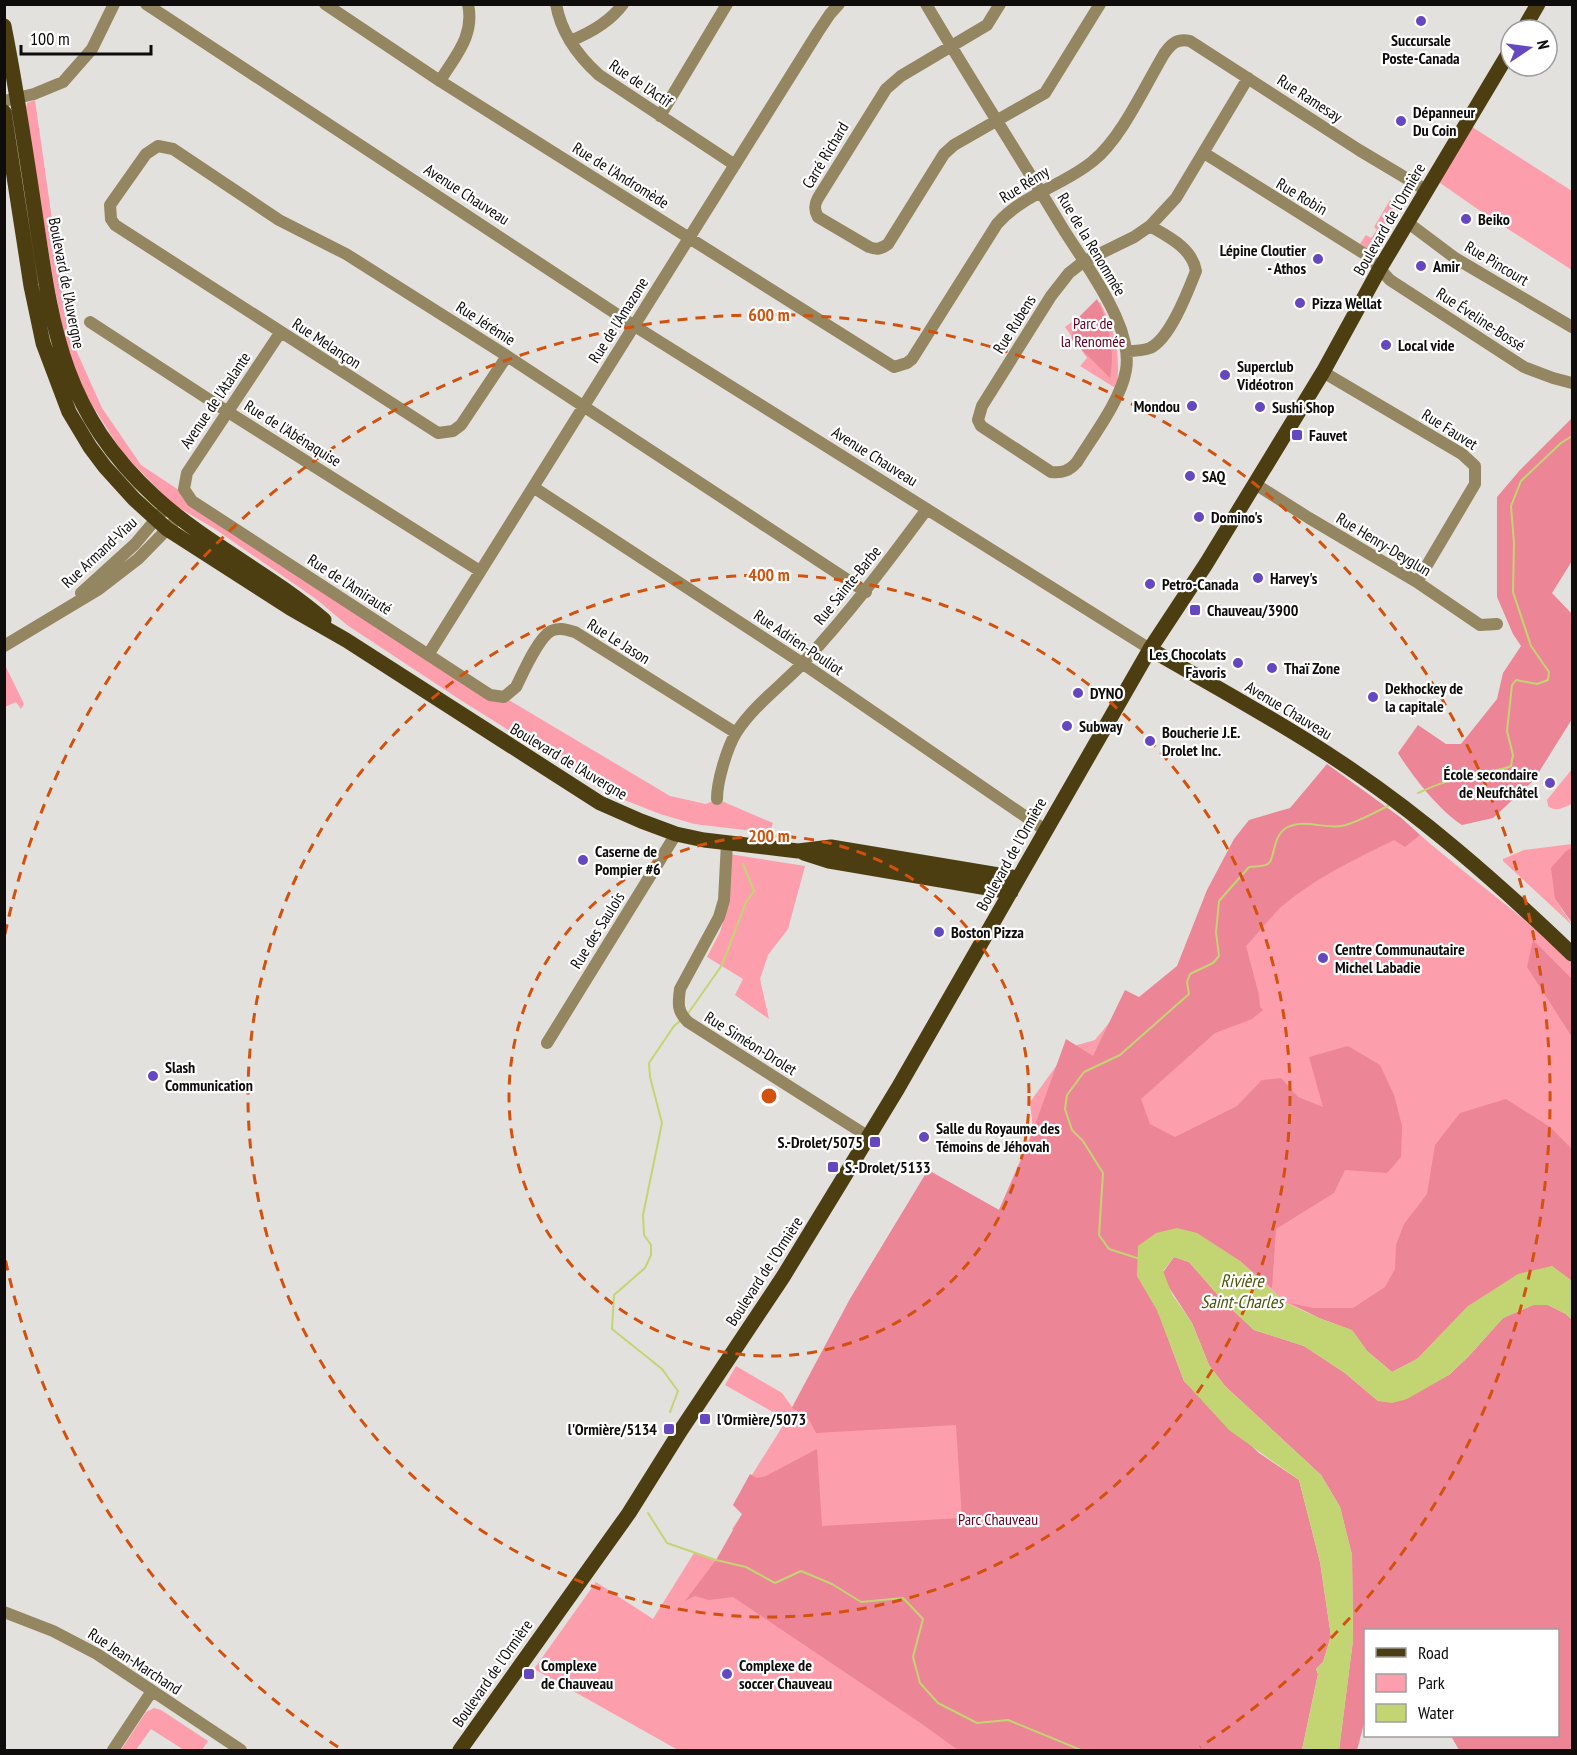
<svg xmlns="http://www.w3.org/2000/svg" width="1577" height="1755" viewBox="0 0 1577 1755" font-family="'PT Sans Narrow',sans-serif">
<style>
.green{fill:#fd9eac}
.forest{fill:#ec8596}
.water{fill:#c3d572}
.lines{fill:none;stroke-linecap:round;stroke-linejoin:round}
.stream{stroke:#c3d572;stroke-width:2}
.minor{stroke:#948660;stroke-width:12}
.major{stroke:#4c3e11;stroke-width:15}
.ring{fill:none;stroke:#d2510c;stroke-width:3;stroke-dasharray:10 8}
.poi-dot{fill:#6547c0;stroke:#fff;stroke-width:2}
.labels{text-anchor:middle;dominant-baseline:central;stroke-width:4.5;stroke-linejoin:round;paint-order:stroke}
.poi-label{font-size:16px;font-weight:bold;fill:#0e0d0c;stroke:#fff;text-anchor:start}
.street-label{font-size:16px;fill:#0e0d0c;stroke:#fff}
.park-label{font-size:16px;fill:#600021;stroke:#fff}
.water-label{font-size:18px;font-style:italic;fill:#4c560c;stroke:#fff}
.centre{fill:#d2510c;stroke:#fff;stroke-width:3}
.ring-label{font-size:18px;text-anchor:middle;font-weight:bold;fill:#d2510c;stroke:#fff;stroke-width:4.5;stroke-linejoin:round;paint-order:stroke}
</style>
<rect width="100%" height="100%" fill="#e3e1de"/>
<!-- green -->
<path class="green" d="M35 100 68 332 102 408 141 465 490 695 504 697 670 796 706 804 717 799 773 823 770 833 694 824 660 814 622 799 587 779 459 699 347 625 316 599 215 529 171 503 122 452 87 397 74 370 64 335 56 295 25 114 27 103Z
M1466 123 1572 191V270L1486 215 1433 178Z
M1390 200 1400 206 1378 246 1370 250 1360 244 1366 235 1371 238 1377 230 1374 227Z
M1100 302C1117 337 1120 349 1117 389L1080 366 1087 358 1065 327Z
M5 665 24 704 21 709 16 702 5 707Z
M1572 769V804C1564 807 1556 813 1548 806L1547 800Z
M1400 817C1455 868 1518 910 1572 962V1281L1552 1266 1417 1359 1286 1303 1240 1261 1138 1246 1302 1750H678L534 1669 596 1582 653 1619 694 1553 774 1581 732 1529 743 1513 733 1505 784 1424 780 1416 725 1385 736 1366 782 1393 792 1407 850 1299 928 1170 999 1210 1033 1130 1030 1102 1070 1047 1095 1040 1118 1012 1136 1003 1216 932Z
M1572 844V848L1566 852 1555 899 1572 925 1503 861V859L1524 850Z
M729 854 805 866 788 929 768 955 760 979 769 1019 735 995 743 979 707 957 720 932 725 915Z
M154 1708 161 1710 208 1741 202 1750H184L151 1729 136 1750H121L146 1712Z"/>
<!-- forest -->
<path class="forest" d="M1097 299C1110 325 1115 349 1110 378L1071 339 1078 318Z
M1572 418V561L1552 593 1572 614V719L1534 780 1493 818 1462 825C1438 809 1413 777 1398 753L1418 725 1446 744H1461L1497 699 1503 673 1521 646 1513 634 1497 597V497L1520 470Z
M1327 764 1400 817 1420 835 1405 847 1394 840C1355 859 1315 878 1281 907 1269 919 1258 933 1246 946L1259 995 1260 1007 1263 1010 1252 1019 1215 1033 1141 1099 1150 1124 1175 1137 1237 1106 1262 1080 1281 1078 1298 1097 1323 1107 1309 1057 1348 1046 1380 1065 1394 1095 1402 1126 1401 1157 1387 1173 1345 1170 1334 1193 1276 1229 1272 1288 1240 1261 1197 1233 1137 1276 1157 1310 1184 1381 1259 1453 1299 1480 1320 1562 1331 1636 1323 1662 1316 1669 1318 1674 1302 1750H958L922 1724 733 1597 709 1600 695 1596 685 1601 716 1560 742 1514 733 1505 750 1474 757 1478 766 1476 817 1449 822 1526 962 1518 956 1425 816 1433 807 1416 792 1408 850 1299 928 1170 999 1210 1026 1150 1066 1039 1093 1056 1125 990 1139 997 1177 966 1207 890 1234 839 1249 820 1290 808Z
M1572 848V923L1555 899 1551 868 1566 851Z
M1533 940 1572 979V1037L1527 967Z
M1506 1099 1550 1127 1572 1149V1281L1552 1266 1468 1306 1417 1359 1392 1372 1367 1351 1352 1330 1319 1318 1290 1303 1313 1308H1353L1385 1287 1395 1269 1396 1245 1404 1224 1427 1194 1435 1145 1460 1113Z
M1174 1257 1189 1262 1224 1302 1254 1330 1304 1346 1345 1373 1378 1401 1449 1375 1468 1357 1503 1318 1533 1305H1548L1566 1314 1572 1320V1750H1459L1451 1736H1558V1630H1366L1365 1720 1357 1750H1339L1353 1640 1352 1555 1340 1507 1321 1475 1225 1386 1209 1365 1192 1323 1161 1275Z"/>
<!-- water -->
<path class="water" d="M1177 1228 1197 1233 1240 1261 1286 1303 1319 1318 1352 1330 1367 1351 1392 1372 1417 1359 1468 1306 1518 1274 1552 1266 1572 1281V1320L1566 1314 1548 1305H1533L1503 1318 1468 1357 1449 1375 1407 1399 1392 1403 1378 1401 1345 1373 1304 1346 1254 1330 1224 1302 1189 1262 1174 1257 1163 1271 1172 1294 1192 1323 1209 1365 1225 1386 1321 1475 1340 1507 1352 1555 1353 1640 1339 1750H1302L1318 1674 1316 1669 1323 1662 1331 1636 1320 1562 1299 1480 1229 1430 1184 1381 1157 1310 1137 1276 1138 1246 1156 1233Z"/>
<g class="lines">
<!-- stream -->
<path class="stream" d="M1418 793C1441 782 1457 778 1482 772 1493 770 1501 771 1511 766L1513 755 1507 731 1512 685 1516 680 1537 684 1548 680 1549 672 1531 646 1513 592 1514 543 1511 506 1521 481 1561 443 1572 436
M687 1015 722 965 746 902 754 891 743 864
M1140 1259 1109 1249 1099 1235 1103 1173 1083 1141 1072 1130 1065 1109 1067 1095 1084 1072 1120 1055 1189 994 1187 982 1190 974 1213 963 1219 956 1216 932 1219 901 1249 867C1255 866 1263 867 1268 864 1275 860 1272 837 1286 828 1304 818 1323 829 1341 826 1355 824 1375 812 1388 806
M670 1412 678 1391 662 1369 612 1329 614 1295 645 1268 651 1255V1245L644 1235 643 1215 662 1123 650 1077 649 1063 674 1026 680 1021
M648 1513 667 1543 716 1560 746 1567 775 1583 801 1571 832 1584 861 1602 903 1598 923 1619 913 1657 920 1683 938 1703 977 1723 1008 1720 1081 1750"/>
<!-- minor -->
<path class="minor" d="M146 4 633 325 1150 649
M325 4 440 81 894 367 907 363 912 359 997 224C1023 194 1063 186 1093 161 1121 139 1145 86 1164 54 1171 44 1177 38 1190 41L1359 150 1426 190
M556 4C561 33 578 56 599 75L735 165
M926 4C970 79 1017 152 1062 227 1080 256 1102 285 1116 317 1123 332 1129 353 1126 370 1121 400 1093 436 1077 462 1069 471 1063 473 1051 472L981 426 978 420 982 406 1051 296 1069 273 1083 262 1134 237 1150 226 1176 198 1248 78
M1000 4 987 25 901 76 886 89 818 198C814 205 814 210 818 217L869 247C877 250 881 249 888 244L944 154 954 145 1045 93 1100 4
M570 41C590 33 610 22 623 4
M440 81C455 56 475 36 468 4
M4 101 34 94 63 82 92 49 114 4
M660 116 727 4
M1204 153 1368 256 1390 280 1524 367 1553 378 1572 383
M1407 222 1455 258 1572 327
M90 322 228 412 480 571
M280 333 187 473 184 489 192 501 490 695 504 697 516 687C523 673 538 638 551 631 559 627 567 630 575 632L736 733
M1126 351C1134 351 1142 351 1150 348 1170 339 1188 291 1196 271 1192 248 1169 237 1150 226
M507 356 461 425 453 431 438 433 115 225 111 219 110 205 146 154 158 146 173 149 279 220 346 254 507 356 866 592
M1323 372 1462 454 1475 466V484L1417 582
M1255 484 1309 518 1417 582 1480 625 1497 624
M533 487 802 663 1045 830
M81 593 135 544 162 512
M4 646 99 589 138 559 179 517
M428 655 818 32 830 14 839 4
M717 799C717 781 727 748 736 733 753 706 781 686 803 663 848 615 887 563 927 509
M727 843 724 900 719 917 680 989C678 1004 677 1011 688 1022L869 1137
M547 1043 676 834
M4 1612 53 1631 97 1654 241 1750
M113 1750 152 1691"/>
<!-- major -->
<path class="major" d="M4 26C16 86 25 146 34 206 52 326 60 409 155 497 206 544 271 574 324 620
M1523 30 1538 4
M4 112 31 286 43 343 69 412 90 447 105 467 134 499 167 529 290 608 346 640 600 803 641 821 676 834 704 840 798 851 831 847 1018 878
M1150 649C1212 685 1275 719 1334 758 1420 814 1498 883 1572 954
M804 853 829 861 1011 892
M460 1750 629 1513 681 1430 783 1277 841 1182 898 1088 1150 649 1206 564 1323 372 1379 270 1511 49"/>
</g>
<!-- distance rings -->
<g class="ring">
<circle cx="769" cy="1096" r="260"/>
<circle cx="769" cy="1096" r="521"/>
<path d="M338 1747A781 781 0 0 1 5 1258M5 934A781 781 0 1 1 1200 1747"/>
</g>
<!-- markers -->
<g class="poi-dot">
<circle cx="1421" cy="21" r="6"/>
<circle cx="1401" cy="121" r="6"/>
<circle cx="1466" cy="219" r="6"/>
<circle cx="1318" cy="259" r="6"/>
<circle cx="1421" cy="266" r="6"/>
<circle cx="1300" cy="303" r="6"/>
<circle cx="1386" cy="345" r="6"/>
<circle cx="1225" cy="375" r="6"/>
<circle cx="1192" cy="406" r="6"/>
<circle cx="1260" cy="407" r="6"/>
<rect x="1291" y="429" width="12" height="12" rx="3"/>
<circle cx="1190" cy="476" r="6"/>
<circle cx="1199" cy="517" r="6"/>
<circle cx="1258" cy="578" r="6"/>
<circle cx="1150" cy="584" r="6"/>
<rect x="1189" y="604" width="12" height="12" rx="3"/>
<circle cx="1238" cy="663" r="6"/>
<circle cx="1272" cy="668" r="6"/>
<circle cx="1078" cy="693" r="6"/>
<circle cx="1373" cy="697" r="6"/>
<circle cx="1067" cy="726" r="6"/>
<circle cx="1150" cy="741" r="6"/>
<circle cx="1550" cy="783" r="6"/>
<circle cx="583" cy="860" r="6"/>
<circle cx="939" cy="932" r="6"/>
<circle cx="1323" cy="958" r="6"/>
<circle cx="153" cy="1076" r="6"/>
<circle cx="924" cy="1137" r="6"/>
<rect x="869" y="1136" width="12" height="12" rx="3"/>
<rect x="827" y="1161" width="12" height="12" rx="3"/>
<rect x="699" y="1413" width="12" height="12" rx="3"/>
<rect x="663" y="1423" width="12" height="12" rx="3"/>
<rect x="523" y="1668" width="12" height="12" rx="3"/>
<circle cx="727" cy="1674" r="6"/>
</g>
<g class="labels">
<!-- poi labels -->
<g class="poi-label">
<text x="1421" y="40" text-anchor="middle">Succursale<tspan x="1421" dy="18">Poste-Canada</tspan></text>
<text x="1413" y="112">Dépanneur<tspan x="1413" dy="18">Du Coin</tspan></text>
<text x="1478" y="219">Beiko</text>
<text x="1306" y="250" text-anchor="end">Lépine Cloutier<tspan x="1306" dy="18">- Athos</tspan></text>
<text x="1433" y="266">Amir</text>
<text x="1312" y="303">Pizza Wellat</text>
<text x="1398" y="345">Local vide</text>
<text x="1237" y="366">Superclub<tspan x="1237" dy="18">Vidéotron</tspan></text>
<text x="1180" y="406" text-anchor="end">Mondou</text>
<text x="1272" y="407">Sushi Shop</text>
<text x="1309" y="435">Fauvet</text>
<text x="1202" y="476">SAQ</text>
<text x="1211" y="517">Domino's</text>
<text x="1270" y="578">Harvey's</text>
<text x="1162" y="584">Petro-Canada</text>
<text x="1207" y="610">Chauveau/3900</text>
<text x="1226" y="654" text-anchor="end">Les Chocolats<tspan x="1226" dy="18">Favoris</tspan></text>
<text x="1284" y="668">Thaï Zone</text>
<text x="1385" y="688">Dekhockey de<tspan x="1385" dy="18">la capitale</tspan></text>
<text x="1090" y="693">DYNO</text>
<text x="1079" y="726">Subway</text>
<text x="1162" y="732">Boucherie J.E.<tspan x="1162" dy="18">Drolet Inc.</tspan></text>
<text x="1538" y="774" text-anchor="end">École secondaire<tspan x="1538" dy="18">de Neufchâtel</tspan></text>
<text x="595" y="851">Caserne de<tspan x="595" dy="18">Pompier #6</tspan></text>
<text x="951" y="932">Boston Pizza</text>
<text x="1335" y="949">Centre Communautaire<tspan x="1335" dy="18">Michel Labadie</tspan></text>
<text x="165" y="1067">Slash<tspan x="165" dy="18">Communication</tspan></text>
<text x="936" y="1128">Salle du Royaume des<tspan x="936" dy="18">Témoins de Jéhovah</tspan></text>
<text x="863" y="1142" text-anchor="end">S.-Drolet/5075</text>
<text x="845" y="1167">S.-Drolet/5133</text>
<text x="717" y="1419">l'Ormière/5073</text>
<text x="657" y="1429" text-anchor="end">l'Ormière/5134</text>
<text x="541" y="1665">Complexe<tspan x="541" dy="18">de Chauveau</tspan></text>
<text x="739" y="1665">Complexe de<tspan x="739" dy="18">soccer Chauveau</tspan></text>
</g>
<!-- street labels -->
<g class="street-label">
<text transform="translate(641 83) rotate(34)">Rue de l'Actif</text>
<text transform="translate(1310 98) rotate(33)">Rue Ramesay</text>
<text transform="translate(825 155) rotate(-59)">Carré Richard</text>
<text transform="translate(621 175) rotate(32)">Rue de l'Andromède</text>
<text transform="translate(1024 184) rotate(-32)">Rue Rémy</text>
<text transform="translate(467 194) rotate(33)">Avenue Chauveau</text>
<text transform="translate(1302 196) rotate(31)">Rue Robin</text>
<text transform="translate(1389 219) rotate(-60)">Boulevard de l'Ormière</text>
<text transform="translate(1092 244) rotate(59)">Rue de la Renommée</text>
<text transform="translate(1497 263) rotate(31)">Rue Pincourt</text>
<text transform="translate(67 283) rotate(79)">Boulevard de l'Auvergne</text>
<text transform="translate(1481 319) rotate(33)">Rue Éveline-Bossé</text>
<text transform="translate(618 320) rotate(-58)">Rue de l'Amazone</text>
<text transform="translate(486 323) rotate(33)">Rue Jérémie</text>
<text transform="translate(1014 324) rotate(-58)">Rue Rubens</text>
<text transform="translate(327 343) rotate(33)">Rue Melançon</text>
<text transform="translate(215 400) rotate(-56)">Avenue de l'Atalante</text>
<text transform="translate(1450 429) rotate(32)">Rue Fauvet</text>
<text transform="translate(293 433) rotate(32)">Rue de l'Abénaquise</text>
<text transform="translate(875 456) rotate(32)">Avenue Chauveau</text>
<text transform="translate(1384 544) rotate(31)">Rue Henry-Deyglun</text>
<text transform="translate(99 552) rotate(-43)">Rue Armand-Viau</text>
<text transform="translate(350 584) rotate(33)">Rue de l'Amirauté</text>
<text transform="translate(847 585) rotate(-51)">Rue Sainte-Barbe</text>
<text transform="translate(619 641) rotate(32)">Rue Le Jason</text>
<text transform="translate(799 642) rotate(34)">Rue Adrien-Pouliot</text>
<text transform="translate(1289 710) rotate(31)">Avenue Chauveau</text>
<text transform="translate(569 761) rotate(31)">Boulevard de l'Auvergne</text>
<text transform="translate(1011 854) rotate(-61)">Boulevard de l'Ormière</text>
<text transform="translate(597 930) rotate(-58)">Rue des Saulois</text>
<text transform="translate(751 1043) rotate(32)">Rue Siméon-Drolet</text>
<text transform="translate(764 1271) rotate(-57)">Boulevard de l'Ormière</text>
<text transform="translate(135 1661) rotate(33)">Rue Jean-Marchand</text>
<text transform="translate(492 1673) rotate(-55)">Boulevard de l'Ormière</text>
</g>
<!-- park labels -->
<g class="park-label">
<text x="1093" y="323">Parc de<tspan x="1093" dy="18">la Renomée</tspan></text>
<text x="998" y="1519">Parc Chauveau</text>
</g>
<!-- water labels -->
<g class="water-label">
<text x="1242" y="1280">Rivière<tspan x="1242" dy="21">Saint-Charles</tspan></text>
</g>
</g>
<circle cx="769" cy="1096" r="9" class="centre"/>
<g class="ring-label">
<text x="769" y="321">600 m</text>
<text x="769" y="581">400 m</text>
<text x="769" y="842">200 m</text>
</g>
<!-- border -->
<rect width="1577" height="1755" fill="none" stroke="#0e0d0c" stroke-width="12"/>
<!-- legend -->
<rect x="1364" y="1629" width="195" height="108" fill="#ffffff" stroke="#9f9e9e" stroke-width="1.5"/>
<rect x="1376" y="1648" width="30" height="9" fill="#4c3e11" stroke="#9f9e9e" stroke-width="1.5"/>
<text x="1418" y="1659" font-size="18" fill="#0e0d0c">Road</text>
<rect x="1376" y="1674" width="30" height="18" fill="#fd9eac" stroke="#9f9e9e" stroke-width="1.5"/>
<text x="1418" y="1689" font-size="18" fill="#0e0d0c">Park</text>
<rect x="1376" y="1704" width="30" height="18" fill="#c3d572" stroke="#9f9e9e" stroke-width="1.5"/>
<text x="1418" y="1719" font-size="18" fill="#0e0d0c">Water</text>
<!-- north arrow -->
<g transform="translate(1529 48) rotate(77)"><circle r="28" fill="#ffffff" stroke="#9f9e9e" stroke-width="1.5"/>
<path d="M0-4.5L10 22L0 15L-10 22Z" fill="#6547c0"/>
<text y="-9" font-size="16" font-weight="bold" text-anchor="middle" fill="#0e0d0c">N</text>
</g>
<!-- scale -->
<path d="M21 45v9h130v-9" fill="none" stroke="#0e0d0c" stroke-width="3"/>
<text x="30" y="45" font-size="18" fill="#0e0d0c" stroke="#ffffff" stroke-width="4.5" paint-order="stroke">100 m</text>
</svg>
